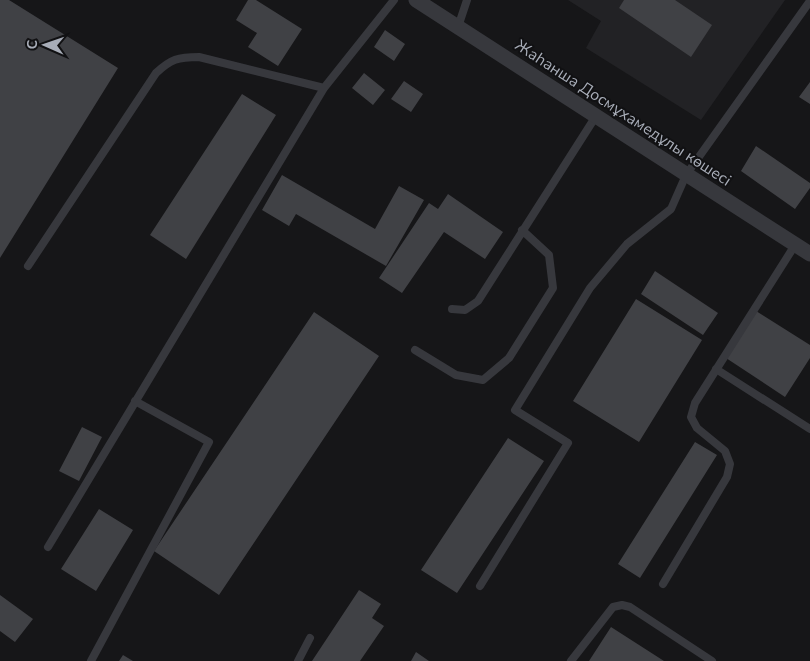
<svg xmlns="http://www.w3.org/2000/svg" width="810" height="661" viewBox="0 0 810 661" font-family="'Nunito Sans',sans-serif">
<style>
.built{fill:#222225}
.building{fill:#404145}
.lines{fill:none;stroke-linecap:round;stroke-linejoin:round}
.service{stroke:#37383d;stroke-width:8}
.minor{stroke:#37383d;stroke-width:15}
.labels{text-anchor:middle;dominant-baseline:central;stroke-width:4;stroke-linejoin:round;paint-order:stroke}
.street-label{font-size:16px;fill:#a8adb8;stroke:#111113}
</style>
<rect width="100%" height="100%" fill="#161618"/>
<!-- built -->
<path class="built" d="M568 0H785L701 120 586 48 601 21Z"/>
<!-- building -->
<path class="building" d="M0 0H9L118 68 0 258Z
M248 0H256L302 29 278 66 248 47 257 33 236 20Z
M624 0H675L712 25 691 57 619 8Z
M385 30 405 44 394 61 374 47Z
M364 73 385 90 373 105 352 88Z
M404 81 423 94 411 112 391 99Z
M810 82V104L799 97Z
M242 94 276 115 186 259 150 235Z
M756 146 810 183V188L795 209 741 171Z
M282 175 375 229 399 186 424 200 386 266 296 214 289 226 262 210Z
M448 194 503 232 485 259 444 232 402 293 379 278 429 203 438 209Z
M655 271 718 313 703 335 641 294Z
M636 299 702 340 639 442 573 401Z
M756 311 810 345V358L785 397 726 358Z
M314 312 379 356 219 595 154 551Z
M82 427 102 437 79 481 59 471Z
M508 438 544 461 457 593 421 570Z
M695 442 717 455 640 578 618 564Z
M99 509 133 530 96 591 61 569Z
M359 590 381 604 372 618 384 626 360 661H312Z
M0 595 33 619 15 642 0 631Z
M611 627 664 661H589Z
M416 652 429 661H411Z
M123 655 133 661H119Z"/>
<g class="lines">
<!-- service -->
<path class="service" d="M458 27 467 0
M28 266 156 73C171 59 178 57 199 57L324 88
M452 309 465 310 478 301 596 116
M415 350 456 375 483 380 509 358 553 288 549 255 522 230
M716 369 810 429
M48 547 324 88 394 0
M663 584 727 477 730 464 725 451 697 428 691 417 695 403 795 245
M480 586 568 443 515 410 590 288 627 244 671 209 686 175 810 1
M91 661 209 442 135 401
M298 661 310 638
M571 661 613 607 622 605 630 607 712 661"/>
<!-- minor -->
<path class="minor" d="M416 0 810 254"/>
</g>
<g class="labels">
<!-- street labels -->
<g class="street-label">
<text transform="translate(623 113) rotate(33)">Жаһанша Досмұхамедұлы көшесі</text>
</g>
</g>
<!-- north arrow -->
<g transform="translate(45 45) rotate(272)" stroke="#111113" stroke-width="4" paint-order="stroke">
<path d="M0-4L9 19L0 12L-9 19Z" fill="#a8adb8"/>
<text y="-8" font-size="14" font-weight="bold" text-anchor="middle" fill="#a8adb8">С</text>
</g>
</svg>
